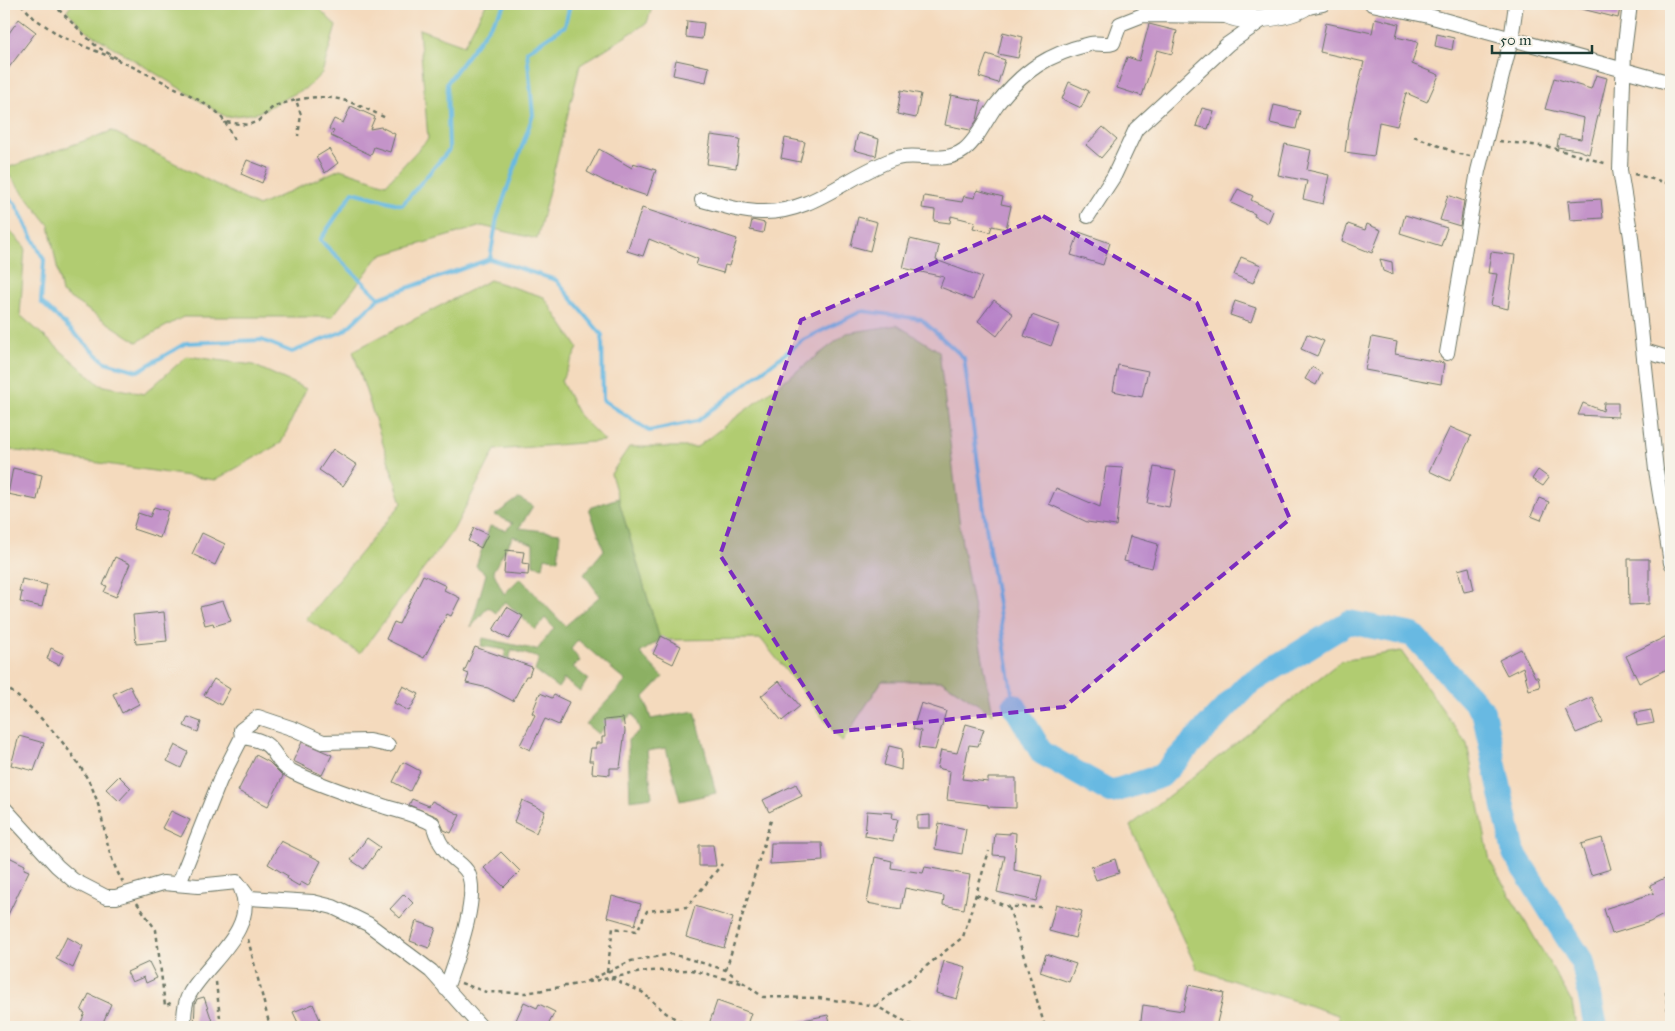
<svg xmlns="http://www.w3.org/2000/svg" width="1675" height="1031" viewBox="0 0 1675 1031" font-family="'IM FELL Great Primer',serif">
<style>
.green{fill:#b1cc71;stroke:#688452}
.forest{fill:#8cb063;stroke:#56764c}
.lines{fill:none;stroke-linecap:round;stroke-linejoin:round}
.stream{stroke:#67b9e2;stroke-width:4}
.river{stroke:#67b9e2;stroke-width:24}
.building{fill:#c494c9}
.minor-casing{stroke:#6a7464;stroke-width:16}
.tertiary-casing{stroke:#6a7464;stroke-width:19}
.path{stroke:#6a7464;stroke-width:2.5;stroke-dasharray:4 4;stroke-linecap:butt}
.minor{stroke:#fff;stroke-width:14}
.tertiary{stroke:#fff;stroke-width:18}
.marked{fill:#7b2cbf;fill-opacity:0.2;stroke:#7b2cbf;stroke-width:4;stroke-dasharray:10 6;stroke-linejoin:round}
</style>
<rect width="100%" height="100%" fill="#f7f3e8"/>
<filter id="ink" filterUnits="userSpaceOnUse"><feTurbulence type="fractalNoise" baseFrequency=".02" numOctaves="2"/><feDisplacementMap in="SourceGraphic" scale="10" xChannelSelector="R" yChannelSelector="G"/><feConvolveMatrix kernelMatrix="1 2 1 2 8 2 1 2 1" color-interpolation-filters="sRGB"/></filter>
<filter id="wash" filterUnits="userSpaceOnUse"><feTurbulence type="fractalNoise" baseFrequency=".0096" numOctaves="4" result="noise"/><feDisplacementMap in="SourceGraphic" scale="20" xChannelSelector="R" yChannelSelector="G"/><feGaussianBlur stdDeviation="1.12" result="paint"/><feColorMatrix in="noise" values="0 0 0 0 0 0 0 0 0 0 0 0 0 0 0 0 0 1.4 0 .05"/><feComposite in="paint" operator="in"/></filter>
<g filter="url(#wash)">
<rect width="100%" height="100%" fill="#f4dabd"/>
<!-- green -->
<path class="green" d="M72 4H315L336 26 322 73 308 87 257 113 226 117 87 31 67 11Z
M486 4H653L647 23 580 65 537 239 482 226 379 256 332 317H183L137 342 62 293 49 225 4 169 112 131 258 206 340 169 386 184 428 139 419 29 464 45Z
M4 225 25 247 20 315 100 385 144 394 187 356 253 365 306 389 281 443 215 480 4 449Z
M490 280 544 297 578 348 561 381 579 415 605 441 495 450 454 529 360 653 306 619 402 503 353 351Z
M897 325 939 351 962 544 993 714 942 681H882L842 742 761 639 660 640 611 474 629 447H697L847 333Z
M1401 651 1467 744 1490 861 1572 1002 1576 1027H1340L1338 1015 1197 969 1130 826 1341 661Z"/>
<!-- forest -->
<path class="forest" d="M519 498 533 506 519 528 560 533 558 560 545 557 543 567 533 565V544L513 536 493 571 504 594 520 578 565 626 600 596 584 574 604 550 589 508 618 498 660 640 640 653 663 677 644 697 651 719 695 711 716 793 680 801 666 748 647 751 652 797 630 800 628 740 640 730 633 714 621 725 613 718 598 734 586 724 626 681 578 640 571 649 580 661 573 667 588 679 580 692 564 679 558 688 535 671 539 658 512 650 505 670 501 669 506 650 481 646 483 638 537 650 554 628 545 618 535 630 505 601 496 613 488 607 471 627 486 574 476 566 490 526 506 530 513 523 495 515Z"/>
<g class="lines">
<!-- stream -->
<path class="stream" d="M4 195 15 203 44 260 41 302 105 362 138 371 186 343 262 340 292 352 344 331 379 298 490 259 556 280 602 335 603 400 649 431 697 421 803 340 862 311 921 319 964 358 989 548 1014 705
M490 259 497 218 533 115 527 51 565 26 570 4
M379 298 320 240 353 192 402 205 449 150 447 83 506 4"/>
<!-- river -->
<path class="river" d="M1014 705 1042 753 1111 792 1161 776 1247 685 1349 622 1413 635 1483 711 1514 853 1583 963 1596 1027"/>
</g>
<g id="blocks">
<!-- building -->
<path class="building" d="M1579 4H1621L1618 18 1578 8Z
M1375 18 1399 24 1396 37 1418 42 1412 64 1439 75 1427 102 1406 93 1397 126 1379 122 1374 156 1345 152 1349 121 1364 62 1320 52 1326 23 1372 33Z
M19 19 36 32 4 74V40Z
M687 21 704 23 702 39 686 37Z
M1149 24 1177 31 1172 54 1157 50 1142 96 1117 88 1127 57 1139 61Z
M1003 32 1023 37 1018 58 998 54Z
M1437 34 1454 38 1452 50 1435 46Z
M987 54 1005 60 998 83 979 77Z
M676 60 709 67 706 82 673 75Z
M1596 75 1607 78 1589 154 1578 150 1557 147 1559 135 1581 139 1584 118 1545 109 1554 78 1591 89Z
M1069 82 1089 91 1081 108 1062 99Z
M901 90 921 94 916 118 897 114Z
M951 95 981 101 977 120 970 130 945 125Z
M1274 105 1300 111 1296 129 1270 123Z
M351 106 375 117 370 129 381 127 395 134 390 152 374 147 371 155 331 136 334 131 329 129 334 119 343 123Z
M1202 108 1214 111 1208 129 1196 126Z
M1103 127 1117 139 1101 158 1086 145Z
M858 133 879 139 876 156 854 150Z
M711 135 740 139 736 168 707 164Z
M785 138 805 142 800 162 781 158Z
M1285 144 1311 150 1307 170 1329 175 1323 204 1303 199 1307 181 1278 175Z
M329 149 338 163 325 173 316 157Z
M599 149 632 168 633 163 656 170 647 196 606 182 587 172Z
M247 160 268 168 262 183 241 174Z
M1238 189 1253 196 1251 200 1273 211 1268 223 1254 216 1255 214 1231 203Z
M977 190 1003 197 1001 204 1011 206 1006 229 992 226 990 232 973 228 975 222 951 216 950 223 934 221 935 210 922 208 924 196 962 202 964 196 975 198Z
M1448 195 1464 201 1460 226 1440 220Z
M1601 199 1603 218 1570 220 1568 201Z
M642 208 737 239 729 266 725 265 723 273 696 265 698 259 649 239 643 256 627 251Z
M1405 215 1447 228 1441 246 1400 233Z
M858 217 877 222 870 251 851 246Z
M752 220 765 223 763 233 750 230Z
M1348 224 1365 230 1367 224 1381 230 1372 253 1342 241Z
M1079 232 1110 243 1103 265 1071 255Z
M910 239 939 246 936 260 982 277 973 300 940 287 944 277 903 268Z
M1491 252 1515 255 1508 309 1491 305 1497 274 1488 273Z
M1241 257 1261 265 1253 283 1234 275Z
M1380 259 1392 262 1393 275 1383 271Z
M994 300 1013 314 997 336 978 321Z
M1235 301 1256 308 1251 322 1230 315Z
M1032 315 1059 325 1051 346 1024 336Z
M1307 334 1324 341 1317 356 1301 349Z
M1372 337 1397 342 1395 354 1444 363 1441 384 1365 370Z
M1118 365 1148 371 1142 397 1113 391Z
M1312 367 1322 373 1316 385 1305 379Z
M1583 403 1603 411 1604 403H1618V417L1578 415Z
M1450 427 1471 436 1450 481 1429 471Z
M333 449 357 465 343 486 319 470Z
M1106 467 1123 468 1116 526 1087 522 1049 504 1056 488 1100 507Z
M1154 467 1176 471 1169 507 1147 503Z
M13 468 42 475 37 500 8 494Z
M1538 470 1549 478 1543 486 1532 479Z
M1539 498 1549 502 1541 520 1531 516Z
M154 507 168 511 160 538 133 529 138 513 150 517Z
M474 528 488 534 481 548 468 541Z
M202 533 225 544 215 565 192 554Z
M1130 536 1158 544 1152 568 1124 561Z
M506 550 524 552 522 563 529 564 528 575 504 573Z
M115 557 130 564 116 597 104 592 107 586 103 585Z
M1628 559H1649V604L1629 605Z
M1469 567 1474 590 1464 592 1458 570Z
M423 575 446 586 444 590 460 598 451 616 447 614 424 658 386 639 394 622 399 624Z
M22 579 47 585 42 607 20 602 22 592H19Z
M223 601 231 621 214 626 213 623 205 625 200 607Z
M507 607 523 616 509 639 493 630Z
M164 612 167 641 136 644 133 615Z
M1671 634V667L1639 683 1626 656Z
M661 636 681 646 673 664 653 654Z
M475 647 532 667 529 676H526L513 701 488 688 466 683 469 674 464 672Z
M51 648 64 654 59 665 47 659Z
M1521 649 1535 677H1538L1540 687 1529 690 1523 667 1507 675 1499 660Z
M214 679 230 689 221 705 204 695Z
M779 681 800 706 782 721 761 696Z
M130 686 139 704 122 713 113 694Z
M403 686 419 694 409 711 394 703Z
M540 693 552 698 554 695 569 702 559 725 545 719 530 750 520 745 535 715 532 713Z
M1592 697 1603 722 1576 733 1565 709Z
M921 703 946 711 935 750 918 748 921 731 913 729Z
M1651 710 1654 723 1637 726 1635 713Z
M188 717 201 722 198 732 184 726Z
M623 718 625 731 620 768H610V775L592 773 593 761H589L591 748H596V743H602V737H605L604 720Z
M966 724 984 729 978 746 969 745 962 779 988 782V778H1016V808L988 807V805L947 800 950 771 937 768 941 750 957 753Z
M19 736 44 743 34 771 11 765Z
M302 742 332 755 322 775 293 761Z
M175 745 188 752 181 768 167 761Z
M889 746 902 749 901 770 884 765Z
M256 755 269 762 283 776 268 806 238 791Z
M403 762 420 771 410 791 393 782Z
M119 776 131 788 119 801 106 789Z
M796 784 802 796 769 812 763 800Z
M412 799 429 806 432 801 460 815 451 833 444 830 438 817 409 805Z
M522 800 545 811 536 833 514 822Z
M171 811 190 820 181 837 162 828Z
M867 811 893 813 892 818 898 819 893 841 865 836Z
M930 815V828H917V816Z
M939 823 966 829 962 854 935 849Z
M1010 832 1016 833 1014 870 1042 876 1036 901 997 892 1005 856 993 855 995 833 1010 834Z
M367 838 380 847 364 869 351 860Z
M1602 838 1611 869 1591 875 1581 844Z
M281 841 321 861 308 886 301 882 299 886 287 879 288 876 268 864Z
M771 843H822L823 861 770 864Z
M699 845H713L716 866H699Z
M501 852 520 871 504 887 484 868Z
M9 857 25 865 24 869 29 871 4 923V858L8 860Z
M875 857 892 861 891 868 923 873 925 867 970 875 964 909 943 905 944 896 905 888 901 909 867 903Z
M1115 859 1119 873 1096 880 1091 867Z
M1671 875V911L1650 922 1612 934 1604 909 1654 893 1650 885Z
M404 894 413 903 400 918 390 909Z
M612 896 641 904 635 925 607 917Z
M1056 904 1082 911 1075 938 1049 931Z
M695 906 733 918 724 948 686 937Z
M416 921 436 928 429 948 410 941Z
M67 937 83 946 73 968 56 959Z
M1046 954 1076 964 1069 982 1040 972Z
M944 961 966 967 957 999 936 993Z
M149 962 157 978 146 983 144 977 132 982 127 972Z
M1189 985 1224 993 1216 1027H1140L1143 1005 1183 1011Z
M89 994 111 1004 101 1027H79L85 1013 81 1011Z
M204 997 214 1027H194L195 1004 197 999Z
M717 1001 751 1013 746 1027H708Z
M524 1002 537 1008 539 1004 555 1012 547 1027H513Z
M313 1004 322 1024 315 1027H300L293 1012Z
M828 1015 831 1027H795L794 1022Z"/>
</g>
</g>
<g filter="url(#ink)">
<use href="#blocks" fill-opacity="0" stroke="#6a7464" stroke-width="1"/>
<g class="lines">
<!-- minor casing -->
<g class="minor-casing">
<path id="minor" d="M1372 4 1429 16 1671 83
M1630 4 1624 52 1620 170 1631 237 1656 470 1671 563
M1304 8 1323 4
M702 200C721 205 741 212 761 212 813 214 850 173 897 158 918 152 944 165 964 150 978 139 986 119 997 104 1024 70 1048 54 1090 44 1098 42 1105 46 1113 43L1120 24 1143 15 1230 16
M1088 216 1114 176 1136 129 1228 44 1265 18
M1644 351 1671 359
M1447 353 1478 171 1511 40 1516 4
M388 745 369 741 323 742 294 729 258 717 241 730 242 737C281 741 269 760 293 772 321 786 356 797 386 807 403 812 418 815 433 824 436 835 440 846 449 854 455 861 464 865 468 873 480 898 455 962 446 989
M4 808 57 866 73 880 106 897H116L163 883 198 886 237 882 249 898 313 902 333 907 368 924 431 971 481 1027
M179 883 220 780 242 737
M184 1027C184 1016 184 1003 190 993 207 963 259 928 241 889"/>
</g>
<!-- tertiary casing -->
<g class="tertiary-casing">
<path id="tertiary" d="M1212 4C1217 7 1223 12 1228 15 1246 24 1295 16 1309 4"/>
</g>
<!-- path -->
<path class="path" d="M21 4 34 18 62 37 125 63 194 97 217 112 225 122 248 125 258 121 274 106 296 100 301 115 298 136
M53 4 96 46 118 59
M296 100C334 92 352 102 386 118
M225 122 234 140
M1414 136 1459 154 1470 156
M1499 141 1549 147 1608 164
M1634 174 1671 184
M4 686C36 708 84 761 96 798 106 827 106 855 123 882
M976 895 1009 907H1041
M137 903 156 930 165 1006 172 1002
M1009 907 1045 1027
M248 939 270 1027
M726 970 771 820
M607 972 613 928 637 931 647 911 687 907 722 864
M611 978 642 992 666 1013 689 1027
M216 982 221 1027
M588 982 647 971 692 970 745 984
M461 983 486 992 526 993 583 983 631 961 672 954 726 970 763 997 819 998 876 1006 915 1027
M876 1006 963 937 989 851
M1669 1027 1666 991 1671 972"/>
<!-- minor -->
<use href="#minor" class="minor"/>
<!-- tertiary -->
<use href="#tertiary" class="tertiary"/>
</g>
</g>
<!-- marked area -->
<path class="marked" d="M1043 216 1197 303 1290 519 1064 707 833 732 720 555 801 320Z"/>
<!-- margin -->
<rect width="1675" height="1031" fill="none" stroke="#f7f3e8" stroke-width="20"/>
<!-- scale -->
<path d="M1492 45v8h100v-8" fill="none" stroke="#1f3d34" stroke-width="2.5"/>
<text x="1500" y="45" font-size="15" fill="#1f3d34" stroke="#f7f3e8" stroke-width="4" paint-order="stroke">50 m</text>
</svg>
